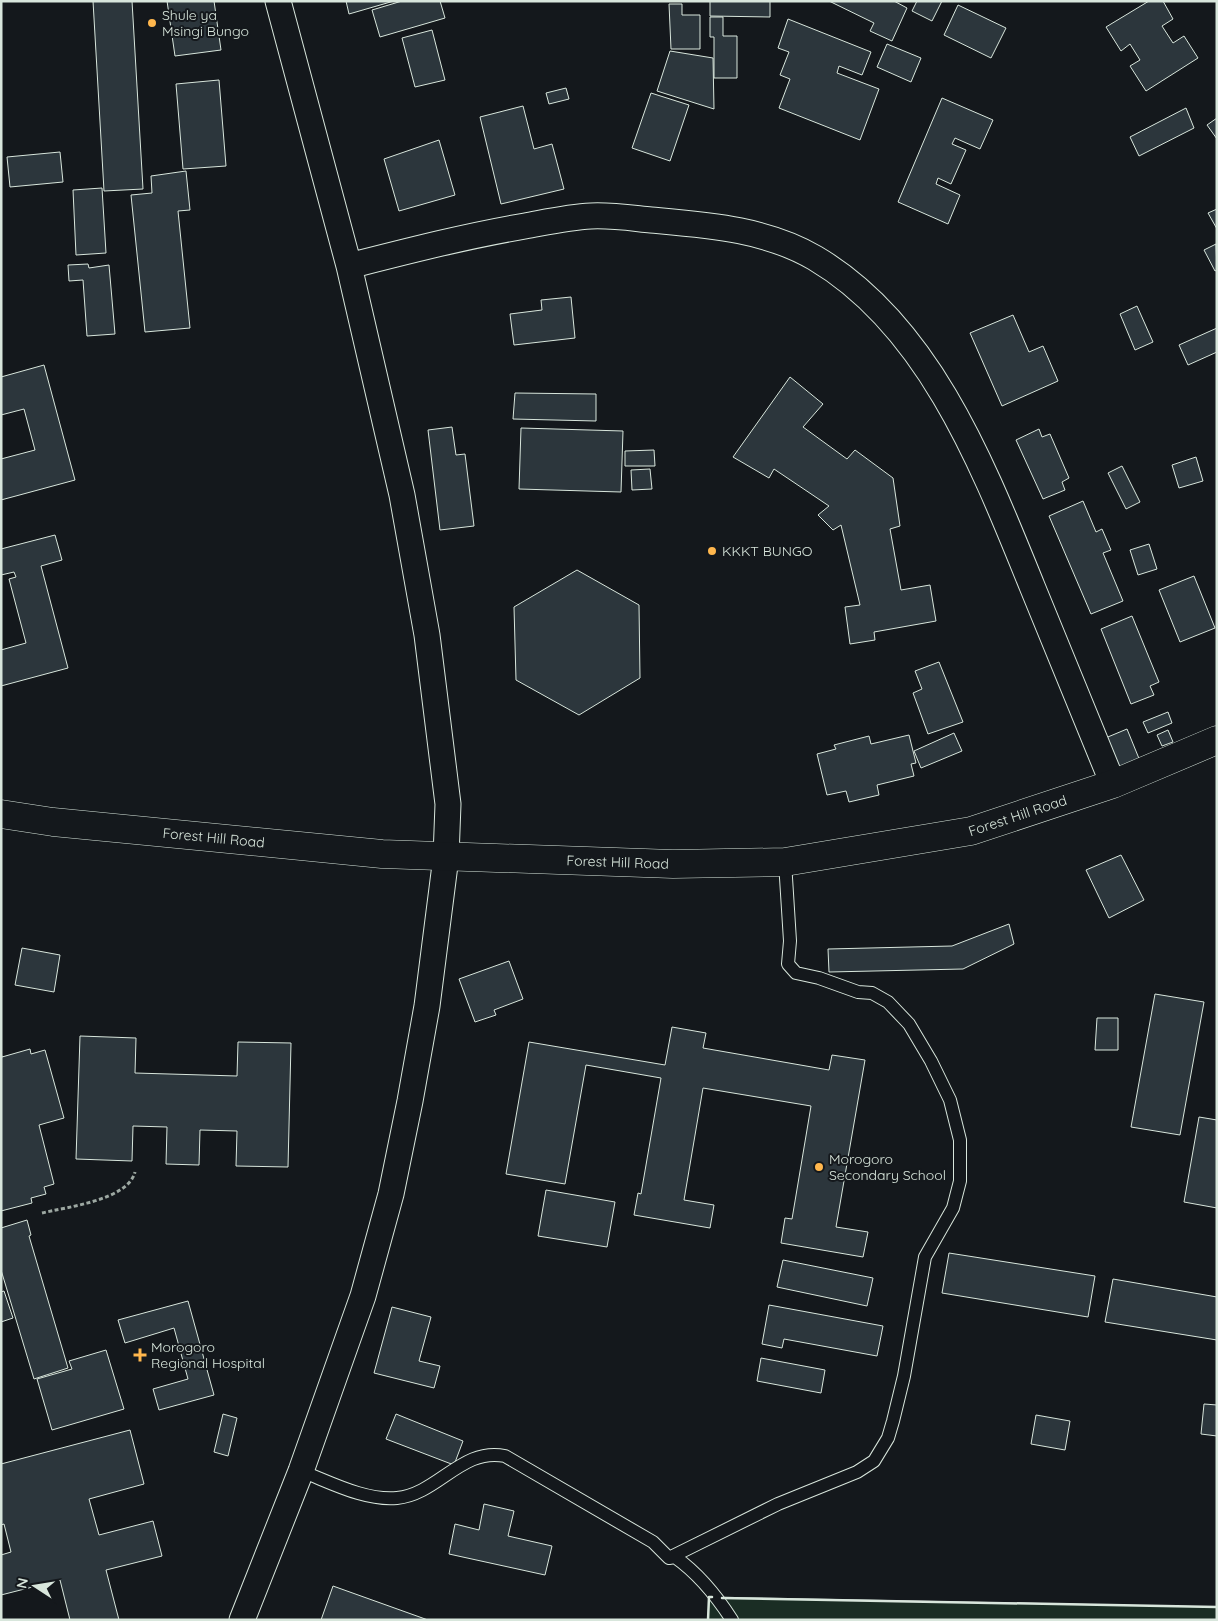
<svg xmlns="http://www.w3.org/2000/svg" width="1218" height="1621" viewBox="0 0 1218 1621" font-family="Quicksand,sans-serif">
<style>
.green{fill:#1a2d24;stroke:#939e99}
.building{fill:#2c363c;stroke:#d8e6dc}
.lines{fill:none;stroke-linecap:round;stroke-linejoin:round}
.lane-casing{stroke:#d8e6dc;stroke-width:14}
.street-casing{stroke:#d8e6dc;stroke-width:27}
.secondary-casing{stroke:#d8e6dc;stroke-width:29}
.path{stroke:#9da8a2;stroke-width:3;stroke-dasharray:4 2.5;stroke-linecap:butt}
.lane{stroke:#14181c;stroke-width:12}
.street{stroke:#14181c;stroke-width:25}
.secondary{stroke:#14181c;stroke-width:28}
.wall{stroke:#d8e6dc;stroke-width:2.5}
.poi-dot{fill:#ffb74d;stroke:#14181c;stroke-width:2}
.labels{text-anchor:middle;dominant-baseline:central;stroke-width:4;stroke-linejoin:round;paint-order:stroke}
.poi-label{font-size:14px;fill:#d8e6dc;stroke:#14181c;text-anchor:start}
.street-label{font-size:14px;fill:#d8e6dc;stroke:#14181c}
</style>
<rect width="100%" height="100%" fill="#14181c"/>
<!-- green -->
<path class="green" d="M709 1597 1217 1607V1620H708Z"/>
<!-- building -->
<path class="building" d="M93 1H132L143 189 104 191Z
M167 1H214L221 50 175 56Z
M346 1H394L349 14Z
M402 1H440L445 18 380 37 372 10Z
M710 1H770V17L710 16Z
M829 1H894L907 8 892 41 870 31 874 23Z
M917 1H942L932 21 912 11Z
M1149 1H1163L1173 19 1162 26 1173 43 1184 36 1198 58 1146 91 1130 66 1140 60 1130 44 1121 51 1106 27Z
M669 4H682V15H700V49H671Z
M958 5 1006 28 991 58 944 35Z
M710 17H723V36H737V78H714V37H710Z
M788 19 871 52 862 75 839 66 837 73 879 89 860 140 779 108 790 79 780 75 789 52 778 48Z
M432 30 445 80 415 87 402 38Z
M887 44 921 58 911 82 877 67Z
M670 51 713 58 714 109 657 91Z
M219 80 226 166 183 169 176 84Z
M566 88 569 99 549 104 546 93Z
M651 93 689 105 670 161 632 148Z
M942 98 993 120 980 149 955 138 952 144 966 150 951 184 938 178 936 184 960 195 948 224 898 202Z
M523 106 534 149 552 144 564 189 501 204 480 117Z
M1186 108 1194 128 1139 156 1130 137Z
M1217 118V139L1207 125Z
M439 140 455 195 399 211 384 159Z
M60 152 63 182 10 187 7 157Z
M186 171 190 210 178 211 190 328 145 332 131 195 152 193 151 176Z
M102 188 106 253 76 255 73 190Z
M1217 209V229L1208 213Z
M1216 244 1217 270 1215 271 1204 250Z
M88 264 89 268 109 265 115 334 87 336 83 280 69 281 68 265Z
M571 297 575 338 514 345 510 314 542 310 541 300Z
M1137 306 1153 342 1135 350 1120 314Z
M1013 315 1029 352 1043 346 1058 381 1002 406 970 333Z
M1217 328V352L1188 365 1179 345Z
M44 365 75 480 1 500V459L35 450 24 409 1 415V377Z
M790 377 823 404 803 427 847 459 855 450 893 478 900 526 890 529 901 590 930 585 936 621 874 632 875 640 850 644 845 607 860 605 841 525 833 530 818 515 829 506 774 469 769 478 733 457Z
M515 393 596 394V421L513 419Z
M452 427 456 455 465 454 474 526 440 530 428 430Z
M521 428 623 431 621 492 519 489Z
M1039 429 1042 437 1050 434 1069 478 1062 482 1065 490 1043 499 1016 440Z
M654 450 655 466H625V451Z
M1196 457 1203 481 1179 488 1172 465Z
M1122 466 1140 502 1126 509 1108 473Z
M650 469 652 489 632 490 631 470Z
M1083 501 1096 532 1102 529 1111 550 1103 553 1123 601 1091 614 1049 516Z
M55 535 62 560 41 566 68 668 1 686V650L26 643 9 579 16 577 14 572 1 575V549Z
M1149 544 1157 569 1138 575 1130 550Z
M577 570 639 605 640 678 579 715 516 680 514 607Z
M1194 576 1215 628 1180 642 1159 590Z
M1132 616 1159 682 1150 686 1154 695 1131 704 1101 629Z
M939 662 963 722 928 734 913 693 922 689 915 671Z
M1168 712 1172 723 1148 733 1143 722Z
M1127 729 1140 761 1116 771 1103 739Z
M1168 730 1173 742 1162 746 1157 735Z
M954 733 962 751 921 768 914 751Z
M909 735 916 763 911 764 914 776 877 785 879 795 849 802 846 791 827 795 817 754 836 749 834 745 869 736 871 744Z
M1121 855 1144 900 1109 918 1086 870Z
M1009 924 1014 944 963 969 829 972 828 949 952 946Z
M22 948 60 955 54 992 15 985Z
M509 961 523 999 494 1010 496 1015 475 1022 459 979Z
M1155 994 1204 1002 1180 1135 1131 1127Z
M1097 1018H1118V1050H1095Z
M672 1027 706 1033 703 1048 829 1070 832 1055 865 1060 836 1227 868 1232 863 1257 781 1243 785 1218 792 1219 811 1106 703 1088 684 1200 714 1205 710 1228 634 1215 638 1193 641 1194 661 1078 586 1065 565 1184 506 1174 529 1042 665 1065Z
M80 1036 136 1038 135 1073 237 1076 238 1042 291 1043 288 1167 236 1166 237 1131 200 1130 199 1165 166 1164 167 1127 133 1126 132 1161 76 1159Z
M30 1049 31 1054 45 1050 64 1118 39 1125 54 1184 44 1187 46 1194 31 1198 32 1203 1 1211V1053L2 1057Z
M1199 1117 1217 1120V1208L1184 1202Z
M546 1190 615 1202 607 1247 538 1236Z
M27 1220 31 1235 29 1236 68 1368 34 1379 1 1270V1228Z
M949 1253 1095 1276 1088 1317 942 1293Z
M783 1260 873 1278 867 1306 777 1287Z
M1113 1279 1217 1297V1340L1105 1322Z
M4 1291 13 1318 1 1322V1292Z
M188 1301 214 1395 159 1410 153 1389 188 1379 174 1328 125 1343 118 1320Z
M769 1305 883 1326 877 1356 784 1339 782 1348 762 1344Z
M392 1307 431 1317 419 1361 440 1366 434 1388 374 1373Z
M106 1350 124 1409 52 1430 37 1379 72 1369 69 1361Z
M761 1358 825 1370 821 1393 757 1381Z
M1204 1404 1217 1405V1436L1201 1434Z
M223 1414 237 1418 228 1456 214 1452Z
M396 1414 463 1441 454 1465 386 1439Z
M1036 1415 1070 1421 1065 1450 1031 1444Z
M130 1430 144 1484 89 1499 99 1535 153 1521 162 1556 106 1570 119 1620H70L60 1580 1 1595V1555L11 1552 4 1524 1 1525V1464Z
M484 1504 514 1511 508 1536 552 1546 545 1575 449 1554 455 1524 479 1530Z
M333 1586 428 1620H321Z"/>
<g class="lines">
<!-- lane casing -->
<g class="lane-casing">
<path id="lane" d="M301 1471C330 1482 365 1501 397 1498 438 1494 462 1447 505 1456L653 1542 669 1558 675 1557C699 1574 716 1595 732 1620
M669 1558 778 1504 857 1472 874 1461 888 1438 893 1421 904 1376 925 1257 953 1208 960 1181V1140L950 1100 931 1061 909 1024 888 1002 872 993 858 992 819 978 796 973 788 964 790 941 785 862"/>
</g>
<!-- street casing -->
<g class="street-casing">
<path id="street" d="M349 266C408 251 466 236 525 226 547 222 569 217 591 216 611 215 631 218 651 220 706 225 766 229 815 258 930 326 984 468 1032 586 1059 652 1086 718 1113 784
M242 1620 301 1471 363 1296 391 1194 410 1101 427 1006 446 857 448 804 427 635 402 495 349 266 278 1"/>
</g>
<!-- secondary casing -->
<g class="secondary-casing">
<g id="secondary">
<path id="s1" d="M1 814 53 822 382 854 673 864 785 862 971 831 1113 784 1217 740"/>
</g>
</g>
<!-- path -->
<path class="path" d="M42 1213C67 1207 128 1200 135 1172"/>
<!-- lane -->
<use href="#lane" class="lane"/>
<!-- street -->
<use href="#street" class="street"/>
<!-- secondary -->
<use href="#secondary" class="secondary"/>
<!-- wall -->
<path class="wall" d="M722 1598 1217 1607
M708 1620 709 1597H712"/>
</g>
<!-- markers -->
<g class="poi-dot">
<circle cx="152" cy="23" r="5"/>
<circle cx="712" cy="551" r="5"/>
<circle cx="819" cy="1167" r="5"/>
<path d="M137.5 1347.5h5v5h5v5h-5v5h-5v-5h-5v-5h5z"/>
</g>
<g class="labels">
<!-- poi labels -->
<g class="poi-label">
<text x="162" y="15">Shule ya<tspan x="162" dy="16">Msingi Bungo</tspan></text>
<text x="722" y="551">KKKT BUNGO</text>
<text x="829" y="1159">Morogoro<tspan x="829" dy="16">Secondary School</tspan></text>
<text x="151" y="1347">Morogoro<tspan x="151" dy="16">Regional Hospital</tspan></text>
</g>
<!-- street labels -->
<g class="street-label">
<text stroke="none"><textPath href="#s1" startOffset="1024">Forest Hill Road</textPath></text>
<text stroke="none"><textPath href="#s1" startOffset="214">Forest Hill Road</textPath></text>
<text stroke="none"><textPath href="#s1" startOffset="619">Forest Hill Road</textPath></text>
</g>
</g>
<!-- border -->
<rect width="1218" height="1621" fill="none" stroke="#d8e6dc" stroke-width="5"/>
<!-- north arrow -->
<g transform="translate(35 1586) rotate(282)" stroke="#14181c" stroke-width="4" paint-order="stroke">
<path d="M0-4L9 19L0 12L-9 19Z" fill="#d8e6dc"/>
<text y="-8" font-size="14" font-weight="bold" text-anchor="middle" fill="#d8e6dc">N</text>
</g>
</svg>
